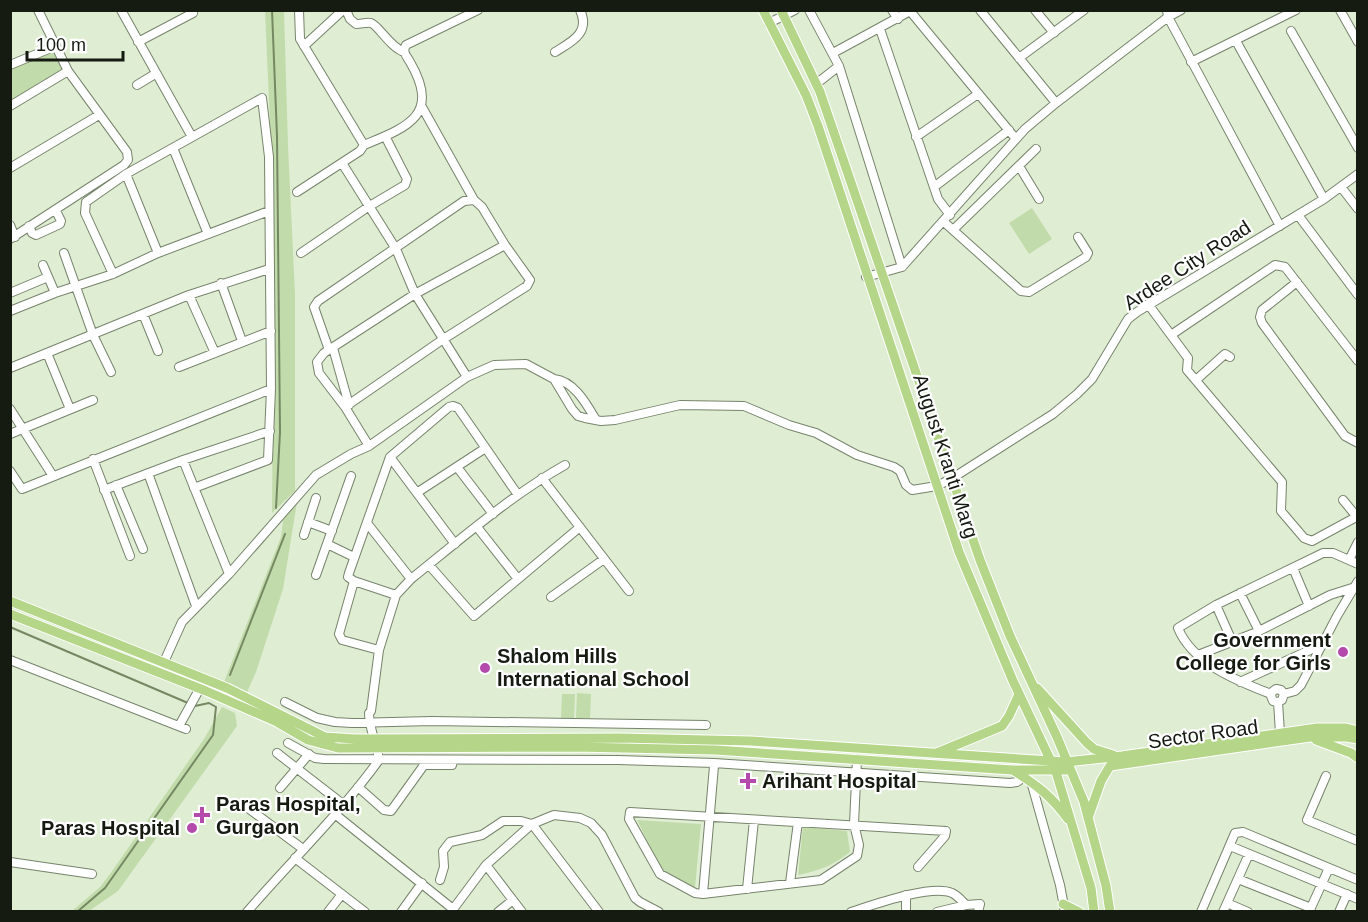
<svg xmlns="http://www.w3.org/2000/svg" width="1368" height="922" viewBox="0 0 1368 922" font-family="Helvetica,sans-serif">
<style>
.green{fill:#c2dbab}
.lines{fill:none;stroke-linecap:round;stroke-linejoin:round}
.stream{stroke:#748862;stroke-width:2}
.minor-casing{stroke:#77846c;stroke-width:10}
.major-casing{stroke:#fff;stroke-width:11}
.minor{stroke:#fff;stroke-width:8}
.major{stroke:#b5d688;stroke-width:9}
.poi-dot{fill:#b44aab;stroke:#fff;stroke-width:2}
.labels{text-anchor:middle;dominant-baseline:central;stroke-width:4.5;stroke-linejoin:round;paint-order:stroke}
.street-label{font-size:20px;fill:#161b12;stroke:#fff}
.poi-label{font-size:20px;font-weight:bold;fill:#161b12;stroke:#fff;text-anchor:start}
</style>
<rect width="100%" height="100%" fill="#dfedd3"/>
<!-- green -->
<path class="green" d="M265 11H284L288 146 295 294V491L272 513 274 216Z
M55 52 62 69 11 102V69Z
M1032 208 1052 239 1029 254 1009 223Z
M297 502 283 589 256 672 247 692 224 682 281 537 284 514Z
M577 693 591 694 590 718H576Z
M562 694H575L574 718H561Z
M222 707 235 713 237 726 118 891 89 911H72L100 887 110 874 204 739Z
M637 820 701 824 695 888 661 869Z
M803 827 847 831 850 852C834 865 818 871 798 875Z"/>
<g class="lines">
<!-- stream -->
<path class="stream" d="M272 10 277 136 280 432 276 508
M10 627 195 706 209 703 216 707 213 735 105 888 77 912
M230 675 285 534"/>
<!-- minor casing -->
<g class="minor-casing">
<path id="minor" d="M121 10 192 137
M346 10 350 19 356 24C361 24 367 22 371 23 378 25 390 47 404 52
M809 10 839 66 902 267
M892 10 898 19
M980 10 1056 103
M1035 10 1054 33
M1167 10 1168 17 1280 226
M1340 10 1358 42
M910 11 1016 139
M769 23 795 10
M880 29 938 199 950 215
M1291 31 1358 148
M1236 41 1324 199
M138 42 193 13
M304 46 343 10
M555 52C571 42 591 33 580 10
M833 53 912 10
M1019 58 1084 10
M1191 62 1296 10
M10 65 56 46
M816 84 839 66
M137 85 155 74
M10 106 68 71
M422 107 474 200
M916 137 978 94
M364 145C408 127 441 115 410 62 406 55 402 52 406 45L478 10
M173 148 208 234
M342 163 396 249 415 294 467 377
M1019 166 1039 199
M10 168 99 115
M126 174 158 253
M934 187 1009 130
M1341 187 1358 209
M297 192 360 151 364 145 300 39 299 10
M1298 215 1358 295
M944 222 1021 291 1029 292 1086 257 1088 253 1078 237
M10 225 15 237
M29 226 32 233 36 235 60 224 61 221 56 211
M953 230 1036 149
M10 239 124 165 128 160 127 152 68 71 38 10
M64 253 93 335 111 372
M301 253 368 207 405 185 407 179 385 136
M43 265 55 293
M113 274 85 213 86 202 126 174 262 98 269 157 271 389 268 460 194 488
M866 277 902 267 1025 129 1056 103 1168 17 1181 10
M1297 282 1262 310 1260 317 1262 323 1345 436 1358 443
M221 283 242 341
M10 293 48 277
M189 295 215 353
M1148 304 1188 358 1187 370 1282 482 1281 511 1304 538 1312 541 1358 516
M10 311 55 293 113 274 158 253 269 211
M143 314 158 351
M1171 335 1275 265 1285 267 1358 361
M333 348 349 405
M329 350 314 307 318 301 464 201 474 200 482 207 505 245 530 280 527 286 442 340 345 407
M47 353 70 409
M179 367 271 331
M10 368 189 295 269 269
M554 379C574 381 586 403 596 420
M1196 380 1225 354 1230 357
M10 409 53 476
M10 434 93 400
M369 446 345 407 319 373 317 362 324 353 415 294 505 245
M390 457 455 544
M93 459 130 556
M183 460 229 574
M457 467 493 514
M10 471 22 489 271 389
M148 473 196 606
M542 478 629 591
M116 485 143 549
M104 490 183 460 270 431
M418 492 484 449
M1343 500 1357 517
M308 522 332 531
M367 523 411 579
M477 527 518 579
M304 535 316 498
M327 544 354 557
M1349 560 1358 542
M429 565 474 616 580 527
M1293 568 1309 606
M316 575 351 476
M354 581 339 634 342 640 379 650
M1240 593 1259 631
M396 595 354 581 348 577 349 573 390 457 449 407 453 406 458 408 518 495
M551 597 604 559
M1216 605 1232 641
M1198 655 1257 632 1330 595 1352 588
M10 660 186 729
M164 662 182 622 229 574 316 475 351 454 369 446 467 377 494 365 526 364 554 379 572 409 578 416 585 418 601 421 615 420 680 405 744 406 789 425 816 433 857 455 894 467 900 471 906 485 912 490 937 486 951 479 1053 414 1077 394 1092 379 1128 319 1137 312 1324 199 1358 174
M1240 682 1323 644
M1271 694C1237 681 1192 663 1178 628L1216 605 1323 553H1333L1358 564
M1284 694 1295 691 1301 685 1337 616 1358 581
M285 702 317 718 335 722 352 723 432 721 706 725
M1278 702 1273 701 1271 696 1272 692 1276 689 1281 690 1284 694 1282 700 1278 702 1280 733
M179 726 200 688
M288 743 315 758 324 759 618 760 714 763 1010 783 1017 782 1024 777
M277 753 344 805
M857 759 854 824 859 845 857 856 821 880 703 894 695 893 660 874 629 819 630 812 946 831 945 836 918 867
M1326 776 1307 820 1358 841
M1032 785 1060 885 1065 912
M358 787 384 810 391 811 424 765H452L453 760
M280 788 309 754
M244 805 303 849
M336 815 453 909
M1230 846 1358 899
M295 858 365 912
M10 862 92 874
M486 865 522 912
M1238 879 1311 908
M440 880 444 867 443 851 450 842 482 835 503 821H521L532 824 599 912
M790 883 798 822
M747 889 754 820
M703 894 714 766
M906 895V912
M1227 903 1248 912
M247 912C291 861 340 814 379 760 377 744 369 729 369 713L371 711 379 650 396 595 411 579C461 539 510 496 565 465
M328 912 342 894
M401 912 422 883
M451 912 486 865 532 824 554 815 580 818 591 823 602 835 635 898 640 902 659 912
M498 912 513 900
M851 912C873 905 931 884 952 893 957 895 962 901 966 905
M937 912 966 905 980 904 978 912
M1201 912 1235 833 1243 832 1358 880
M1223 912 1249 854
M1309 912 1329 868
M1339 912 1347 894"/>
</g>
<!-- major casing -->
<g class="major-casing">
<path id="major" d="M763 10 806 95 818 126 959 552 1013 681 1056 772 1091 888 1094 912
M781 10 820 92 980 560 1010 636 1057 737 1084 802 1106 886 1110 912
M10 601 227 688 325 737 355 739 620 738 751 741 1066 762 1122 756 1317 728H1346L1358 731
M10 614 206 691 277 722 308 740 338 748 576 747 715 750 1012 770H1070
M1037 688 1087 743 1094 749 1113 755
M1316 740 1351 753 1358 758
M937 753 1002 726 1009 716 1019 694
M1014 771C1037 785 1052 797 1068 819
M1088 818 1101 781 1110 766 1310 737H1347L1358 739
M1063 904 1079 912"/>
</g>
<!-- minor -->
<use href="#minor" class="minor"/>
<!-- major -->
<use href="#major" class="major"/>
</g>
<!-- markers -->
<g class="poi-dot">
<circle cx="1343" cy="652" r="6"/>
<circle cx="485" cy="668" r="6"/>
<path d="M745 772h6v6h6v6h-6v6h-6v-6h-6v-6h6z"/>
<path d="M199 806h6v6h6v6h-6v6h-6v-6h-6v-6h6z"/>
<circle cx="192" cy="828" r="6"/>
</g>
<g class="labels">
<!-- street labels -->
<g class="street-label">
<text transform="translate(1187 265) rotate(-33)">Ardee City Road</text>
<text transform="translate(946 456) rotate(72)">August Kranti Marg</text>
<text transform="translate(1203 734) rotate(-8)">Sector Road</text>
</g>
<!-- poi labels -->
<g class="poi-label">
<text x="1331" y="640" text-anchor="end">Government<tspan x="1331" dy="23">College for Girls</tspan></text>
<text x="497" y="656">Shalom Hills<tspan x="497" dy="23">International School</tspan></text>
<text x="762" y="781">Arihant Hospital</text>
<text x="216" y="804">Paras Hospital,<tspan x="216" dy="23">Gurgaon</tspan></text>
<text x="180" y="828" text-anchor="end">Paras Hospital</text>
</g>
</g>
<!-- border -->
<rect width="1368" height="922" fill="none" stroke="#161b12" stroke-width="24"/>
<!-- scale -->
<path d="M27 51v9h96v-9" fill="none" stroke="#161b12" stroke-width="3"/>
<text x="36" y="51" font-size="18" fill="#161b12" stroke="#ffffff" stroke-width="4.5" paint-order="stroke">100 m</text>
</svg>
